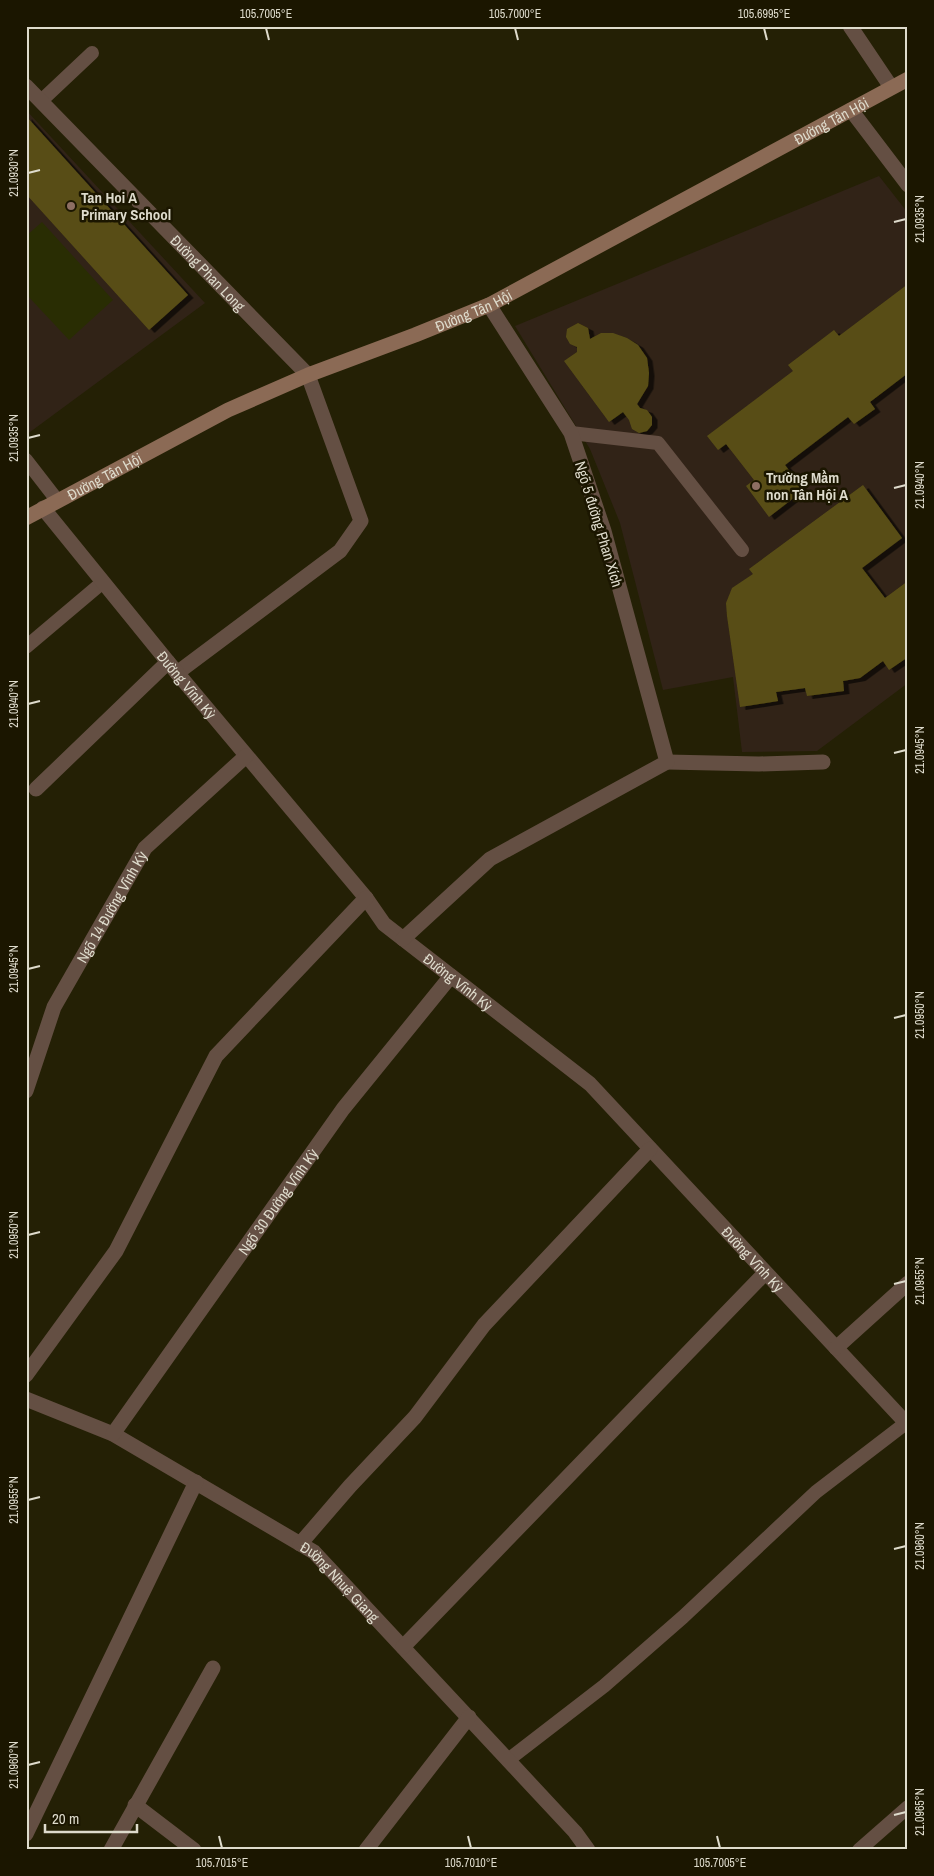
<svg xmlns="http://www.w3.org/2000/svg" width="934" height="1876" viewBox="0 0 934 1876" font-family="'Archivo Narrow',sans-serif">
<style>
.education{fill:#312317}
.green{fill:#292d03}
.building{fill:#584e15;filter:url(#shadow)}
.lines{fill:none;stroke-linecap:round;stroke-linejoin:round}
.lane{stroke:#644f43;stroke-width:14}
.street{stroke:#644f43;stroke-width:15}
.secondary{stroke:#8b6a55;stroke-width:15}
.ticks{fill:none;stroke:#dedbcc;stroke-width:2}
.education-dot{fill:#8d6e63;stroke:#1b1600;stroke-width:2}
.labels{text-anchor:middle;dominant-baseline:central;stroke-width:5;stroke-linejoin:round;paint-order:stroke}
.street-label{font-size:15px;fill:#dedbcc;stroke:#1b1600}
.poi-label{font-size:15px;font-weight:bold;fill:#dedbcc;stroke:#1b1600;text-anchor:start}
.neatline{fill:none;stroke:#dedbcc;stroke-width:2}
.ticks-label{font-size:12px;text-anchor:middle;fill:#dedbcc}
</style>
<defs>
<filter id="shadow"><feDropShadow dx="5.5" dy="3" stdDeviation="0" flood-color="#0009"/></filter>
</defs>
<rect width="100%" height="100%" fill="#242005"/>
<!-- education -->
<path class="education" d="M26 110 205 303 26 435Z
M879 176 908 213V683L817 751 742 752 733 677 663 690 620 523 590 449 515 326Z"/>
<!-- green -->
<path class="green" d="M42 222 113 300 69 340 26 294V236Z"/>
<!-- building -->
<path class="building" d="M26 116 188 295 149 330 26 194Z
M908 284V373L870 402 875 409 854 424 848 417 785 465 804 490 769 517 746 486 754 480 726 444 718 450 707 436 793 371 788 365 834 330 839 336Z
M578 323 588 328 590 339 601 333H613L627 338 638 345 647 358 649 373 648 386 637 404 640 408 647 410 652 417V425L647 431 639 433 632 429 629 420 623 412 609 422 564 361 577 352V347L570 344 566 337 567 329Z
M863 485 902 538 862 568 885 598 908 581V657L889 670 883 661 860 678 843 681 844 691 807 696 805 688 776 692 778 701 740 707 727 616 726 603 732 588 753 574 749 569Z"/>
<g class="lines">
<!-- lane -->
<path class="lane" d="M41 101 92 53
M571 433 658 443 742 550
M26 460 57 500
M26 647 103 582
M508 1760 604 1686 683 1617 816 1492 906 1423
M859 1850 908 1807"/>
<!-- street -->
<g class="street">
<path d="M850 26 891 87"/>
<path id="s1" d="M26 86 308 375 361 521 340 551 177 673"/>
<path d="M851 110 908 185"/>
<path id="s2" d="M43 508 168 662 366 898 384 924 590 1084 908 1425"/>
<path d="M667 762 759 764 823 762"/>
<path d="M36 789 168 662"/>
<path d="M403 939 490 859 667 762 604 531 571 433 489 305"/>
<path id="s3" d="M26 1091 54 1007 145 848 246 756"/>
<path d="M836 1348 908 1283"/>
<path d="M26 1375 116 1251 216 1056 366 898"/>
<path id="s4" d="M26 1399 113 1434 314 1552 575 1832 588 1850"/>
<path id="s5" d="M113 1434 343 1109 451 976"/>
<path d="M300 1544 350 1486 415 1417 484 1325 650 1149"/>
<path d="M403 1647 765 1273"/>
<path d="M135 1805 194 1850"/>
<path d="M26 1834 196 1482"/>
<path d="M111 1850 213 1668"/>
<path d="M366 1850 469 1717"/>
</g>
<!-- secondary -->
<path class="secondary" id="s6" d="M26 518 228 410 308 375 415 335 489 305 908 79"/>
</g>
<!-- ticks -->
<path class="ticks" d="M266 28 269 40M515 28 518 40M764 28 767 40M28 173 40 170M894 222 906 219M28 438 40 435M894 488 906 485M28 704 40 701M894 753 906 750M28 969 40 966M894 1018 906 1015M28 1235 40 1232M894 1284 906 1281M28 1500 40 1497M894 1549 906 1546M28 1765 40 1762M894 1815 906 1812M219 1836 222 1848M468 1836 471 1848M717 1836 720 1848"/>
<!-- markers -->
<g class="education-dot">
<circle cx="71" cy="206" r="5"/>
<circle cx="756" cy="486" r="5"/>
</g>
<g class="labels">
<!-- street labels -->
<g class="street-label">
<text stroke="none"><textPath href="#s6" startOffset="899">Đường Tân Hội</textPath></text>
<text stroke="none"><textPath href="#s1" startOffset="261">Đường Phan Long</textPath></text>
<text stroke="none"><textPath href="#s6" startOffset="494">Đường Tân Hội</textPath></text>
<text stroke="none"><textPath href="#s6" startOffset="89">Đường Tân Hội</textPath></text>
<text transform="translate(599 524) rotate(73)">Ngõ 5 đường Phan Xích</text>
<text stroke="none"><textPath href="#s2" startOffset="228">Đường Vĩnh Kỳ</textPath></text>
<text stroke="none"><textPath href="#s3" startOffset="204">Ngõ 14 Đường Vĩnh Kỳ</textPath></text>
<text stroke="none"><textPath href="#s2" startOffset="632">Đường Vĩnh Kỳ</textPath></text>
<text stroke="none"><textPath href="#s5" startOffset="285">Ngõ 30 Đường Vĩnh Kỳ</textPath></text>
<text stroke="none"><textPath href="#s2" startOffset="1038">Đường Vĩnh Kỳ</textPath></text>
<text stroke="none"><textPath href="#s4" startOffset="366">Đường Nhuệ Giang</textPath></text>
</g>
<!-- poi labels -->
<g class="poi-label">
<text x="81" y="197">Tan Hoi A<tspan x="81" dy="17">Primary School</tspan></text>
<text x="766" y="477">Trường Mầm<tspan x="766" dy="17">non Tân Hội A</tspan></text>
</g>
</g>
<!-- border -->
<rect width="934" height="1876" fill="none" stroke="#1b1600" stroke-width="55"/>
<!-- scale -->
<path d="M45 1824v8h92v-8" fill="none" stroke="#dedbcc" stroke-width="2.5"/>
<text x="52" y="1824" font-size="15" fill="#dedbcc" stroke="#1b1600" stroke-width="4" paint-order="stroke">20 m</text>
<rect x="28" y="28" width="878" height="1820" class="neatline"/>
<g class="ticks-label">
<text x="266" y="18">105.7005°E</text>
<text x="515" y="18">105.7000°E</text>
<text x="764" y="18">105.6995°E</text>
<text transform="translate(14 173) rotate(-90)" y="4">21.0930°N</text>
<text transform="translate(920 219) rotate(-90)" y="4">21.0935°N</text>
<text transform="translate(14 438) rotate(-90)" y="4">21.0935°N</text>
<text transform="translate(920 485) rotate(-90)" y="4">21.0940°N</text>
<text transform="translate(14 704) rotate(-90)" y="4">21.0940°N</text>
<text transform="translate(920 750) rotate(-90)" y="4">21.0945°N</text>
<text transform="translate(14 969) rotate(-90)" y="4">21.0945°N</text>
<text transform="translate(920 1015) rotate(-90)" y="4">21.0950°N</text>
<text transform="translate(14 1235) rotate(-90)" y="4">21.0950°N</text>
<text transform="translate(920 1281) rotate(-90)" y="4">21.0955°N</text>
<text transform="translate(14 1500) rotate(-90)" y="4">21.0955°N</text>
<text transform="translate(920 1546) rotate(-90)" y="4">21.0960°N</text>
<text transform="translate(14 1765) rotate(-90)" y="4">21.0960°N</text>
<text transform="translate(920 1812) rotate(-90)" y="4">21.0965°N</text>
<text x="222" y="1867">105.7015°E</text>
<text x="471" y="1867">105.7010°E</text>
<text x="720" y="1867">105.7005°E</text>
</g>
</svg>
